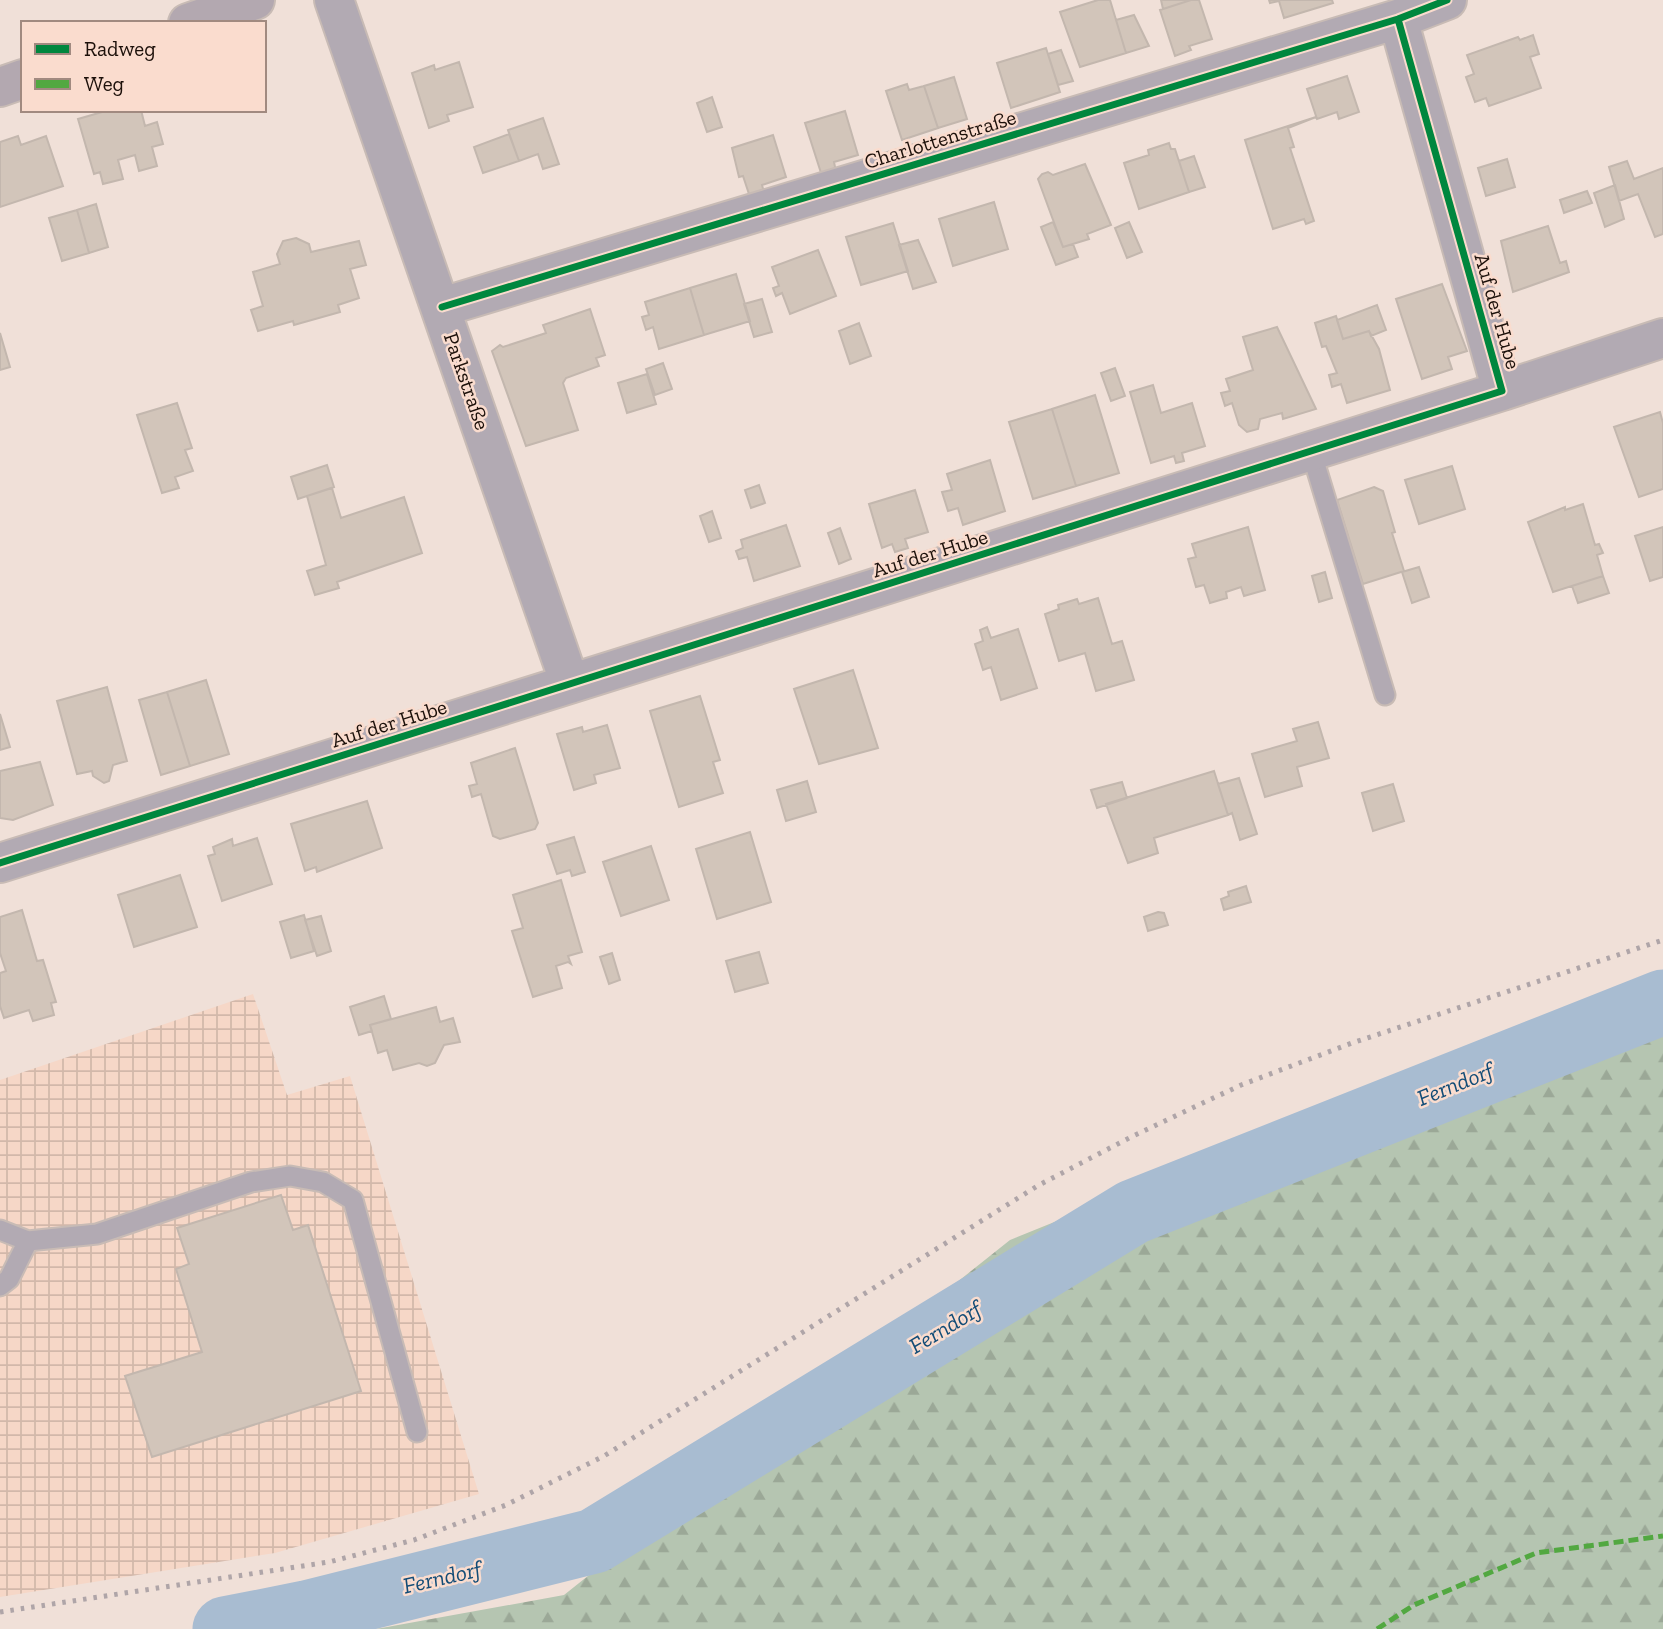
<svg xmlns="http://www.w3.org/2000/svg" width="1663" height="1629" viewBox="0 0 1663 1629" font-family="'Zilla Slab',serif">
<style>
.industrial{fill:url(#industrial-grid)}
.forest{fill:url(#forest-firs)}
.lines{fill:none;stroke-linecap:round;stroke-linejoin:round}
.river{stroke:#a8bcd1;stroke-width:65}
.building{fill:#d2c5ba;stroke:#c3b7ae;stroke-width:2}
.lane-casing{stroke:#c8bbb5;stroke-width:23}
.street-casing{stroke:#c8bbb5;stroke-width:42}
.secondary-casing{stroke:#c8bbb5;stroke-width:42}
.lane{stroke:#b2aab3;stroke-width:19}
.street{stroke:#b2aab3;stroke-width:38}
.secondary{stroke:#b3a8b0;stroke-width:38}
.rail{stroke:#afa5a8;stroke-width:5;stroke-dasharray:3.5 7;stroke-linecap:butt}
.quiet{stroke:#52a841;stroke-width:5;stroke-dasharray:10 5;stroke-linecap:butt}
.cycleway-casing{stroke:#fadcce;stroke-width:11}
.cycleway{stroke:#00873e;stroke-width:7}
.labels{text-anchor:middle;dominant-baseline:central;stroke-width:5;stroke-linejoin:round;paint-order:stroke}
.street-label{font-size:21px;fill:#1c100a;stroke:#fadcce}
.water-label{font-size:23px;font-style:italic;fill:#124c77;stroke:#fadcce}
</style>
<defs>
<pattern id="industrial-grid" width="8" height="8" patternUnits="userSpaceOnUse" patternTransform="scale(1.75)"><rect width="8" height="8" fill="#f6d7c7"/><path d="M0 4h8M4 0v8" fill="none" stroke="#d2b8aa"/></pattern>
<pattern id="forest-firs" width="22" height="20" patternUnits="userSpaceOnUse" patternTransform="scale(1.75)"><rect width="22" height="20" fill="#b5c5b1"/><path d="M5 1l3.5 6h-7zM16 11l3.5 6h-7z" fill="#9ba897"/></pattern>
</defs>
<rect width="100%" height="100%" fill="#f0e0d8"/>
<!-- industrial -->
<path class="industrial" d="M253 994 287 1095 350 1076 479 1494 275 1553 0 1597V1080Z"/>
<!-- forest -->
<path class="forest" d="M1663 976V1629H376L564 1595 1010 1240Z"/>
<g class="lines">
<!-- river -->
<path class="river" d="M225 1629 306 1613 594 1541 1133 1212 1663 1002"/>
</g>
<!-- building -->
<path class="building" d="M1098 0H1110L1126 53 1080 67 1060 12Z
M1161 0H1191L1163 9Z
M1191 0H1199L1212 39 1189 46 1191 50 1175 56 1160 10Z
M1269 0H1332L1333 3 1284 18 1279 1 1270 3Z
M1134 15 1149 46 1126 53 1116 20Z
M1533 35 1539 54 1530 57 1541 88 1489 106 1486 98 1475 102 1466 77 1474 74 1467 55 1518 37 1520 40Z
M1046 48 1060 92 1011 108 997 63Z
M1061 50 1073 81 1058 85 1048 54Z
M459 62 473 107 447 115 449 121 429 128 412 73 434 65 435 70Z
M1347 76 1359 112 1339 119 1337 112 1317 119 1307 89Z
M954 77 967 119 938 128 924 86Z
M907 84 909 90 924 86 938 128 902 140 886 91Z
M712 97 722 127 707 132 697 103Z
M109 110H141L145 126 157 122 163 144 152 147 157 166 139 171 135 155 118 160 123 179 103 184 100 172 94 174 78 119Z
M845 111 858 155 834 162 836 172 822 176 805 123Z
M1316 117 1288 128 1294 147 1290 148 1314 221 1306 224 1304 219 1273 229 1245 140Z
M543 118 559 164 543 169 538 154 519 161 508 130Z
M509 134 519 161 483 173 474 147Z
M773 135 786 177 762 185 765 196 751 200 743 176 739 177 732 148Z
M18 136 21 145 46 136 63 186 0 207V142Z
M1169 143 1171 149H1175L1189 192 1139 209 1124 163 1149 155 1148 150Z
M1194 156 1205 187 1189 192 1179 161Z
M1507 159 1515 187 1486 196 1478 168Z
M1627 161 1634 179 1663 168V234L1655 237 1638 194 1619 201 1609 167Z
M1085 164 1111 225 1087 234 1089 239 1063 247 1038 179 1042 174 1048 172 1053 175Z
M1615 185 1624 219 1605 227 1594 193Z
M1587 191 1592 203 1564 213 1560 200Z
M994 202 1008 249 953 266 939 219Z
M96 204 108 247 89 253 77 210Z
M77 210 89 253 62 261 49 218Z
M1053 222 1063 247 1073 244 1078 257 1056 265 1041 227Z
M1129 222 1142 252 1127 258 1115 228Z
M893 223 908 271 861 285 846 237Z
M1548 226 1560 263 1566 261 1569 272 1513 292 1501 241Z
M296 238 309 244 311 252 359 241 366 265 350 269 359 298 338 305 340 312 294 325 293 321 258 331 251 310 263 306 253 272 280 264 277 254 283 241Z
M918 240 936 282 913 289 899 245Z
M818 250 836 296 790 314 782 293 776 296 773 288 779 286 772 267Z
M736 274 750 321 704 335 690 288Z
M1442 284 1467 351 1448 357 1452 369 1422 379 1396 299Z
M690 288 704 335 659 349 653 327 646 330 642 317 649 315 645 302Z
M762 299 772 332 754 337 744 304Z
M1377 305 1386 330 1371 336 1369 331 1343 339 1337 320Z
M590 309 605 355 596 358 599 366 566 378 563 383 578 430 526 446 492 351 500 345 503 347 546 333 543 325Z
M1336 316 1343 339 1369 331 1379 349 1390 390 1347 403 1341 384 1332 387 1329 375 1337 373 1326 346 1322 347 1315 323Z
M859 323 871 356 850 364 839 331Z
M1277 327 1316 409 1283 419 1282 413 1260 419 1258 429 1247 432 1239 425 1232 403 1225 406 1221 393 1230 391 1226 379 1253 370 1243 337Z
M0 333 10 367 0 370Z
M663 363 672 389 655 395 646 369Z
M1115 368 1125 396 1111 401 1101 373Z
M647 374 656 404 627 413 618 383Z
M1153 385 1161 413 1192 403 1205 446 1182 453 1184 461 1176 463 1174 456 1151 463 1130 392Z
M1095 395 1119 473 1076 486 1052 409Z
M177 403 192 448 185 450 193 471 175 477 179 488 162 493 137 415Z
M1052 409 1076 486 1033 499 1009 422Z
M1660 412 1663 423V489L1639 497 1614 427Z
M990 460 1005 511 963 525 958 508 948 511 942 492 952 490 947 474Z
M327 465 334 487 298 499 291 477Z
M1452 466 1465 509 1419 524 1405 480Z
M759 485 765 503 751 508 745 490Z
M1374 487 1383 491 1395 532 1392 533 1404 571 1363 584 1337 500Z
M332 488 341 518 404 497 422 553 337 582 339 588 315 595 307 571 326 565 307 496Z
M915 490 928 532 905 539 908 548 895 552 892 544 882 548 869 504Z
M1583 504 1595 545 1599 544 1603 553 1597 555 1603 576 1553 592 1528 522 1565 507V510Z
M712 511 721 538 709 542 700 516Z
M786 525 800 566 754 581 747 557 739 559 736 551 743 548 741 540Z
M1248 527 1265 590 1244 596 1241 587 1226 592 1227 598 1210 603 1204 585 1196 587 1188 559 1196 557 1192 544Z
M1663 527V577L1650 581 1635 536Z
M840 528 851 559 839 564 828 533Z
M1419 567 1429 597 1412 603 1402 572Z
M1325 572 1332 598 1319 602 1312 576Z
M1603 576 1609 593 1578 603 1572 586Z
M1098 598 1112 644 1122 641 1134 680 1096 691 1085 653 1059 661 1045 614 1059 609 1058 605 1077 599 1079 604Z
M987 627 991 638 1018 629 1037 688 1001 700 991 667 983 670 975 644 983 641 980 630Z
M853 670 878 748 819 764 794 689Z
M206 680 229 754 190 766 167 692Z
M107 687 127 761 113 765 109 781 104 783 93 776 92 771 77 774 57 701Z
M167 692 190 766 161 775 139 700Z
M700 696 720 760 713 762 723 793 679 807 650 711Z
M0 714 10 747 0 750Z
M1318 722 1329 758 1297 767 1302 786 1265 797 1252 754 1297 741 1293 729Z
M607 725 620 768 594 775 596 783 574 790 557 734 582 727 583 732Z
M515 748 538 823 535 829 500 839 493 836 481 794 472 797 469 786 477 784 471 763Z
M40 762 53 805 13 820 0 818V771Z
M1214 771 1228 815 1154 838 1158 853 1128 863 1106 804Z
M1239 778 1257 834 1240 840 1232 813 1228 815 1218 784Z
M807 781 816 812 786 821 777 790Z
M1122 782 1127 798 1097 808 1091 790Z
M1393 784 1404 821 1373 831 1362 793Z
M367 801 382 848 317 872 316 867 305 871 291 824Z
M750 832 771 902 717 919 696 849Z
M574 837 585 872 572 876 570 870 557 874 547 845Z
M257 838 272 884 222 901 208 856 215 854 213 847 232 839 233 846Z
M651 846 669 900 621 916 603 862Z
M180 875 197 927 134 947 118 895Z
M561 880 582 952 568 956 571 964 568 962 556 966 562 988 533 997 512 931 523 928 513 895Z
M1246 886 1251 902 1224 910 1221 899 1229 896 1228 892Z
M22 910 37 961 43 960 56 1002 51 1003 54 1015 33 1021 29 1010 4 1018 0 1006V973L6 971 0 953V917Z
M1158 912 1164 913 1168 925 1148 931 1144 917Z
M304 915 314 951 291 958 280 922Z
M321 916 331 951 317 956 305 920Z
M759 952 768 983 735 992 726 961Z
M612 953 620 980 609 984 600 957Z
M384 996 391 1019 370 1025 372 1031 359 1035 350 1007Z
M436 1007 440 1022 453 1018 460 1042 444 1045 435 1063 427 1066 419 1063 393 1070 387 1050 378 1053 370 1025Z
M281 1195 293 1230 308 1225 361 1391 152 1457 125 1376 202 1352 176 1269 189 1264 177 1228Z"/>
<g class="lines">
<!-- lane casing -->
<g class="lane-casing">
<path id="lane" d="M1311 451 1385 695
M0 1230 28 1241
M0 1286 9 1279 28 1241 97 1234 251 1182 290 1176 323 1182 353 1200 417 1432"/>
</g>
<!-- street casing -->
<g class="street-casing">
<path id="street" d="M334 0 570 684
M442 307 1398 19 1447 0
M1502 391 1663 338
M0 863 1502 391 1398 19"/>
</g>
<!-- secondary casing -->
<g class="secondary-casing">
<path id="secondary" d="M188 23 255 0
M0 87 23 79"/>
</g>
<!-- lane -->
<use href="#lane" class="lane"/>
<!-- street -->
<use href="#street" class="street"/>
<!-- secondary -->
<use href="#secondary" class="secondary"/>
<!-- rail -->
<path class="rail" d="M0 1612 329 1562 414 1540 506 1505 604 1456 1039 1185 1133 1136 1241 1085 1352 1043 1663 940"/>
<!-- quiet -->
<path class="quiet" d="M1377 1629 1414 1605 1536 1553 1663 1536"/>
<!-- cycleway casing -->
<g class="cycleway-casing">
<path id="cycleway" d="M442 307 1398 19 1447 0
M0 863 1502 391 1398 19"/>
</g>
<!-- cycleway -->
<use href="#cycleway" class="cycleway"/>
</g>
<g class="labels">
<!-- street labels -->
<g class="street-label">
<text transform="translate(940 139) rotate(-17)">Charlottenstraße</text>
<text transform="translate(1498 311) rotate(74)">Auf der Hube</text>
<text transform="translate(467 381) rotate(71)">Parkstraße</text>
<text transform="translate(930 553) rotate(-17)">Auf der Hube</text>
<text transform="translate(389 723) rotate(-17)">Auf der Hube</text>
</g>
<!-- water labels -->
<g class="water-label">
<text transform="translate(1455 1084) rotate(-22)">Ferndorf</text>
<text transform="translate(945 1327) rotate(-31)">Ferndorf</text>
<text transform="translate(442 1577) rotate(-13)">Ferndorf</text>
</g>
</g>
<!-- legend -->
<rect x="21" y="21" width="245" height="91" fill="#fadcce" stroke="#a18a80" stroke-width="2"/>
<rect x="35" y="44" width="35" height="10" fill="#00873e" stroke="#a18a80" stroke-width="2"/>
<text x="84" y="56" font-size="21" fill="#1c100a">Radweg</text>
<rect x="35" y="79" width="35" height="10" fill="#52a841" stroke="#a18a80" stroke-width="2"/>
<text x="84" y="91" font-size="21" fill="#1c100a">Weg</text>
</svg>
